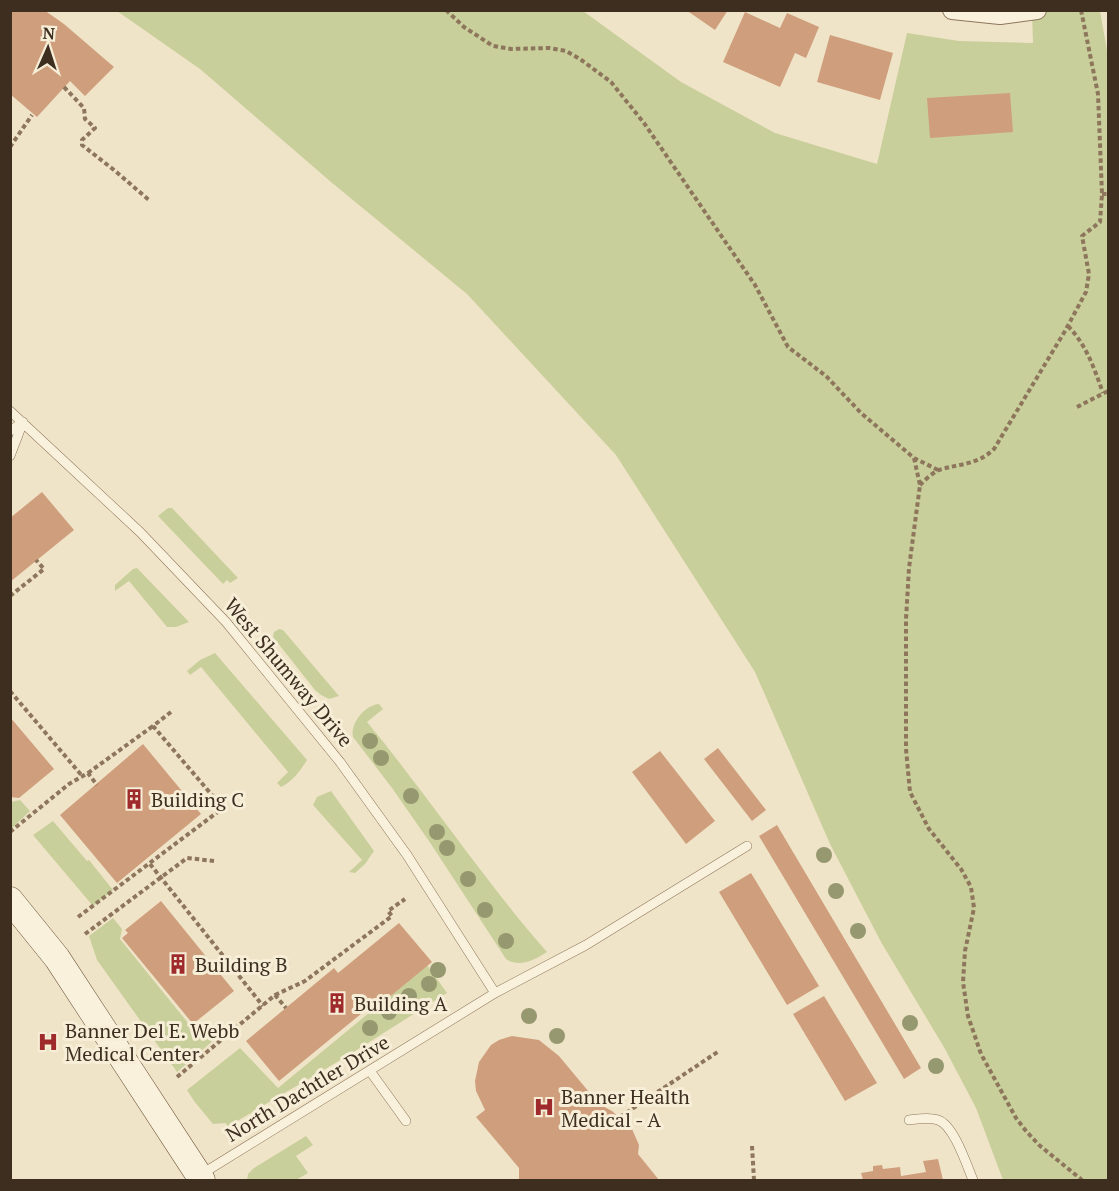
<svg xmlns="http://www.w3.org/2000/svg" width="1119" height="1191" viewBox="0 0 1119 1191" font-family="'PT Serif',serif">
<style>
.green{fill:#c9cf9b}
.building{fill:#cf9f7d}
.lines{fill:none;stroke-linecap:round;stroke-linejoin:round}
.lane-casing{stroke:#8d765c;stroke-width:10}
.street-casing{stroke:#8d765c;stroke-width:20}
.secondary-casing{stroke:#6f573f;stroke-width:27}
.path{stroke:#8d765c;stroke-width:4;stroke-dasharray:4.5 3;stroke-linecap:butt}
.lane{stroke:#faf1dc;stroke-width:9}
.street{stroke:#faf1dc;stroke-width:18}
.secondary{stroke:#faf1dc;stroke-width:26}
.tree{fill:#96986f}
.labels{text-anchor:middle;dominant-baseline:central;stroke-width:6;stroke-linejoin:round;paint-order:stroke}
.street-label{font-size:20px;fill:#3d2e20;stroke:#f7eed8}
.poi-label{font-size:20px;fill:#3d2e20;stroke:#f7eed8;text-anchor:start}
</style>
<rect width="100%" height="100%" fill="#f0e4c8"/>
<!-- green -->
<path class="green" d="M117 11H583L681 82 775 133 877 164 907 33 959 41 1033 43 1032 11H1100L1108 56V1180H1003L976 1108 945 1049 881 942 830 844 755 672 616 455 467 294 331 182 200 69Z
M168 508H172L238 578 230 583 227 580 223 584 158 516Z
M137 568 189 622 176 627H167L129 581 115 591V585L133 569Z
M279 629 283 630 339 696 329 699 321 695 315 690 273 637 274 632Z
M215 653 307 760C300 771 293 781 281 787L277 783 288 772 201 667 190 675 187 671 200 660Z
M379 704 383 709 367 722C429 797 483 879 547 952 535 960 519 968 506 959L431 844 392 788 353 737C350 723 365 705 379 704Z
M331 791 374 851 365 864 355 873 349 872 362 860 313 805 317 797Z
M20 800 30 811 11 829V802Z
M53 821 87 861 89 860 113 890 93 906 33 835Z
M113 918 122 929 120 939 193 1029 205 1026 216 1038 177 1072 97 960 89 936Z
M427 965 447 993 344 1058 227 1127 226 1123 213 1124 194 1101 187 1090 240 1048 278 1088Z
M306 1136 313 1145 296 1156 308 1173 296 1180H247L248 1174 254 1168Z"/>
<!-- building -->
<path class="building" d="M10 10H44L64 24 114 67 85 96 70 81 37 117 10 94Z
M686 10H728L715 30Z
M745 12 780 28 787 13 819 27 806 58 795 53 780 87 723 62Z
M830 35 893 53 880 100 817 82Z
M1010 93 1013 132 930 138 927 98Z
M42 492 74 530 10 582V518Z
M10 717 54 769 19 798 10 797Z
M143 744 201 814 117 883 60 815Z
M718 748 766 810 752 821 704 759Z
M660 751 715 821 686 844 632 772Z
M777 825 921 1068 904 1079 759 836Z
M751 873 819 986 787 1005 719 892Z
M161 901 234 991 193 1024 122 938 128 933 125 930Z
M399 923 432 962 370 1013 367 1009 279 1081 246 1041 334 968 338 973Z
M824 996 877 1083 845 1101 793 1014Z
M512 1036 539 1040 559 1056 599 1104 612 1111 632 1129 639 1145 638 1154 659 1180H519V1168L476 1117 485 1110 476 1091 475 1081 479 1062 491 1045 499 1040Z
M938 1159 943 1180H863L861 1173 873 1171V1166L882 1165 883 1169 900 1167 901 1176 926 1172 923 1161Z"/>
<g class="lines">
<!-- lane casing -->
<g class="lane-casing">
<path id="lane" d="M10 411 140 532 226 622 340 762 407 855 495 993
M10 431 23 422
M10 456 23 422
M370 1071 406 1121
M909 1120C918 1119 929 1117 938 1120 954 1125 967 1166 973 1180
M200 1175 495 993 586 945 747 846"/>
</g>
<!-- street casing -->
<g class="street-casing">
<path id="street" d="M952 10 1000 15 1037 10"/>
</g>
<!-- secondary casing -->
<g class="secondary-casing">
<path id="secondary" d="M10 900 57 958 202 1180"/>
</g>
<!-- path -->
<path class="path" d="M446 10 464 27 493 46 511 49 549 48 566 51 580 59 611 82 644 123 755 285 788 347 826 376 861 413 914 458 938 470
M64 87 84 108 85 119 95 128 82 140V145L114 170 149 200
M10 147 32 115
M1102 194H1108
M1068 326C1087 346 1094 368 1103 393
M1077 407 1108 391
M914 458 920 485 909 568 906 619V749L910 792 929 829 961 869 971 887 974 908 965 951 963 982 968 1016 981 1054 1016 1118 1026 1131 1039 1145 1082 1180
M920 485C925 480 932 473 939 470 960 463 976 466 994 449L1065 331 1086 292 1089 274 1082 236 1100 222 1102 194 1098 94 1081 10
M10 596 44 569 36 560
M10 691 83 777
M88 773 153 726
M10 832 69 784 88 773 97 785
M150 864 263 1006
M78 917 223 808 153 726 171 712
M85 934 187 858 214 861
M275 995 305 981 392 916 388 911 405 899
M177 1077 275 995 286 1008
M620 1117 719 1051
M752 1146 754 1180"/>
<!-- lane -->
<use href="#lane" class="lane"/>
<!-- street -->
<use href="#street" class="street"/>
<!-- secondary -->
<use href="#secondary" class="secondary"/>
</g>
<!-- trees -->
<g class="tree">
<circle cx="370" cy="741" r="8"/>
<circle cx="381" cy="758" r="8"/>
<circle cx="411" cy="796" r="8"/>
<circle cx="437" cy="832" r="8"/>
<circle cx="447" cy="848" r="8"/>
<circle cx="824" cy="855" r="8"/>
<circle cx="468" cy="879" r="8"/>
<circle cx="836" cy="891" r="8"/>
<circle cx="485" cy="910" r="8"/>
<circle cx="858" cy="931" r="8"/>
<circle cx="506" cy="941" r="8"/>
<circle cx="438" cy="970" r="8"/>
<circle cx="429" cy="984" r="8"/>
<circle cx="409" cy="996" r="8"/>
<circle cx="389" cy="1012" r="8"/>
<circle cx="529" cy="1016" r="8"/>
<circle cx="910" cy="1023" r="8"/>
<circle cx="370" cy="1028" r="8"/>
<circle cx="557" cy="1036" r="8"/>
<circle cx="936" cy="1066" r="8"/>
</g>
<!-- icons -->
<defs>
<g id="building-bare" transform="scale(1.62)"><path d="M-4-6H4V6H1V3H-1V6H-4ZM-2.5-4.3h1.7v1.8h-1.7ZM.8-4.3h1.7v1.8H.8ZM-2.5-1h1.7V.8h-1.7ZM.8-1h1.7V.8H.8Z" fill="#9e2a2b" stroke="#f7eed8" stroke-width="2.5" paint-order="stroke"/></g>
<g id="hospital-bare" transform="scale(1.62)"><path d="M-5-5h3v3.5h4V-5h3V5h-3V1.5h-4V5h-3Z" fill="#9e2a2b" stroke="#f7eed8" stroke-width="2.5" paint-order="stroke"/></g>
</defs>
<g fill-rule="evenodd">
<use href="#building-bare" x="134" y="799"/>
<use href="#building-bare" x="178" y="964"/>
<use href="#building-bare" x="337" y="1003"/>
<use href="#hospital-bare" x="48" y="1042"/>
<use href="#hospital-bare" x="544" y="1107"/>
</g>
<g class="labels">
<!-- street labels -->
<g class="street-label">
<text transform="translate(289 672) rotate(50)">West Shumway Drive</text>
<text transform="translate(307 1088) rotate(-31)">North Dachtler Drive</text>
</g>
<!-- poi labels -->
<g class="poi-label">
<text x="151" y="799">Building C</text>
<text x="195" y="964">Building B</text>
<text x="354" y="1003">Building A</text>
<text x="65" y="1030">Banner Del E. Webb<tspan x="65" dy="23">Medical Center</tspan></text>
<text x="561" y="1096">Banner Health<tspan x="561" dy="23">Medical - A</tspan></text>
</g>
</g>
<!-- border -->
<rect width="1119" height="1191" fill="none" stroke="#3d2e20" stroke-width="24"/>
<!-- north arrow -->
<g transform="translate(48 48) rotate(3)" stroke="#f7eed8" stroke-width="4.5" paint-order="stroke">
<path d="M0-4.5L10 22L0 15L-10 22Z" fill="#3d2e20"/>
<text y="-9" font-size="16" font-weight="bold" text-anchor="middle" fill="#3d2e20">N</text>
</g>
</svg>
